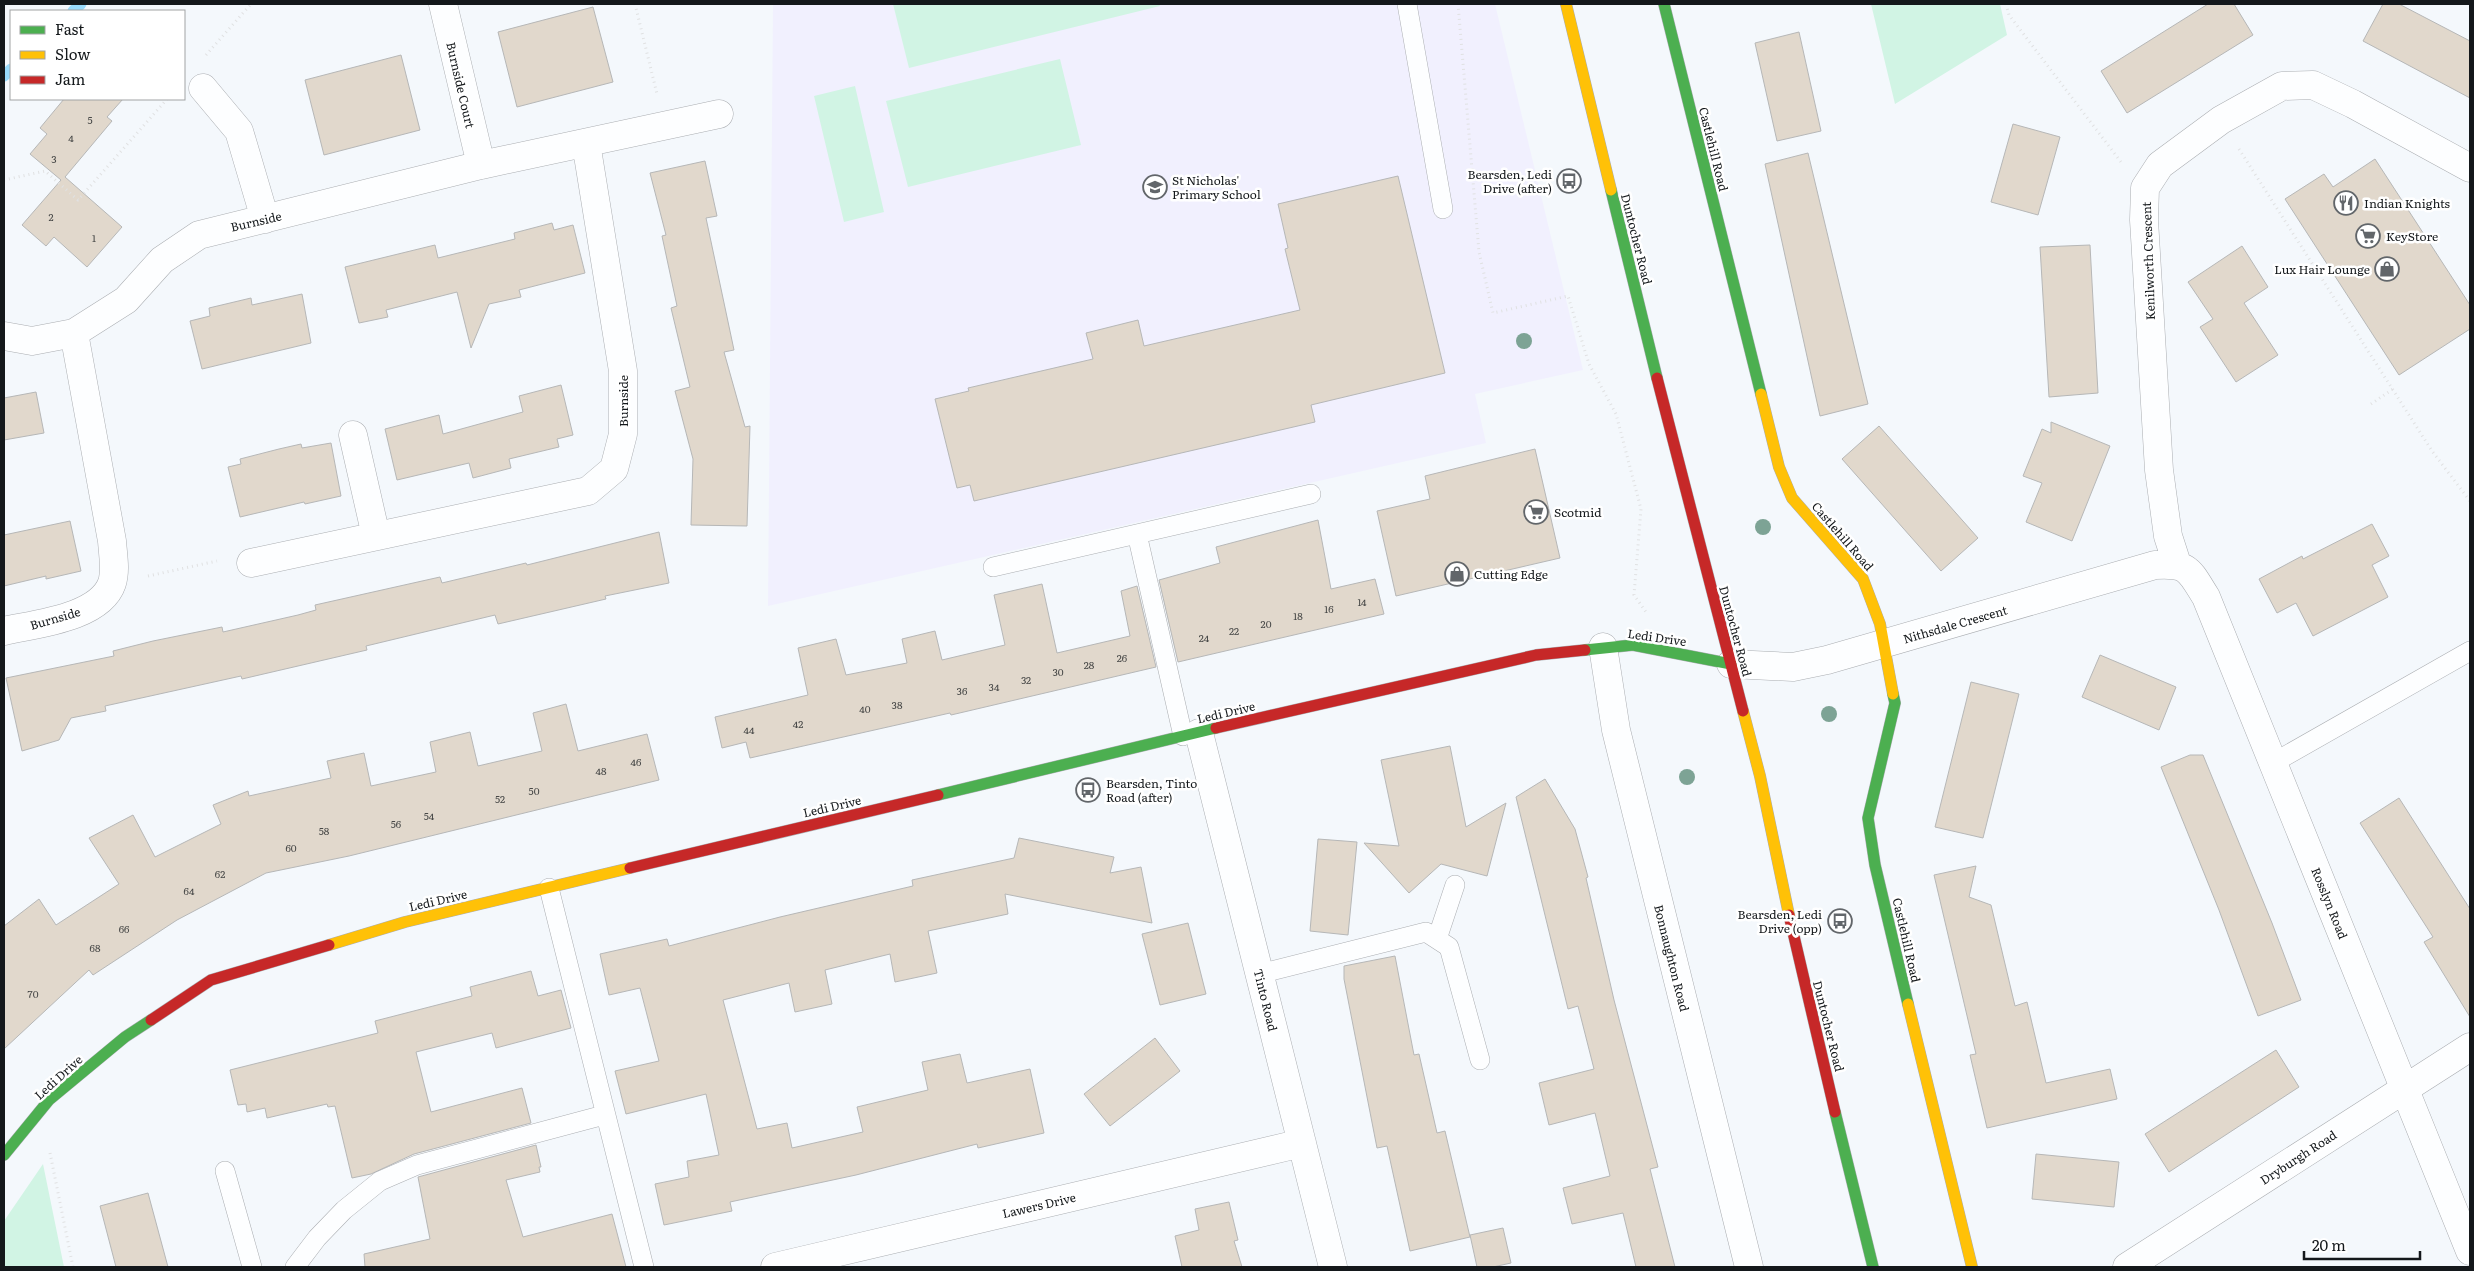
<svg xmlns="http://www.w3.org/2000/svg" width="2474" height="1271" viewBox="0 0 2474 1271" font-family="Literata,serif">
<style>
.education{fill:#f1f0fe}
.green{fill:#d1f4e4}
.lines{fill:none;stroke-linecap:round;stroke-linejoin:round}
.stream{stroke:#99dbfc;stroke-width:11}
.building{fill:#e1d8cc;stroke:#b6b7b7}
.lane-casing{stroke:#abaeb2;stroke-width:20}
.street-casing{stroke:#abaeb2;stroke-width:29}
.fast-casing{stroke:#abaeb2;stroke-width:12}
.slow-casing{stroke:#abaeb2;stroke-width:12}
.jam-casing{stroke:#abaeb2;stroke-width:12}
.path{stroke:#e0e1e2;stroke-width:3;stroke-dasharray:1 4;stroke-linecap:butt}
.lane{stroke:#fdfeff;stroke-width:19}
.street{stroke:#fdfeff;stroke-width:28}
.fast{stroke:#4caf50;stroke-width:11}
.slow{stroke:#ffc107;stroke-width:11}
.jam{stroke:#c62828;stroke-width:11}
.tree{fill:#7da395}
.labels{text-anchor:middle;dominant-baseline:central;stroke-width:5;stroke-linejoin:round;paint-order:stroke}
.number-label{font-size:10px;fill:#474847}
.street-label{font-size:12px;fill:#14181b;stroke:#fff}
.poi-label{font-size:12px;fill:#14181b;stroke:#fff;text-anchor:start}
</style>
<rect width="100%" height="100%" fill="#f4f8fc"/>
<!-- education -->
<path class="education" d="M773 4H1495L1583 370 1475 394 1486 443 768 606Z"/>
<!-- green -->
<path class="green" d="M893 4H1159L1160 6 909 68Z
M1871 4H2000L2007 35 1895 104Z
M1060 59 1081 145 908 187 886 101Z
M855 86 884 212 844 222 814 96Z
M43 1164 64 1267H4V1221Z"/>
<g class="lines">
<!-- stream -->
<path class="stream" d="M73 11 81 4
M4 76 11 69"/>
</g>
<!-- building -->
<path class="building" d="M2208 4H2234L2253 35 2127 113 2101 71Z
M2383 4H2399L2470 41V98L2363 41Z
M593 7 613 82 517 107 498 32Z
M1799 32 1821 131 1777 141 1755 43Z
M401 55 420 130 324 155 305 80Z
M64 99H123L107 117 112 121 65 177 122 227 87 267 54 237 46 246 22 225 61 180 30 154 47 134 40 128Z
M2013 124 2060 137 2038 215 1991 202Z
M1808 153 1868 404 1820 416 1765 164Z
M2375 159 2470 305V329L2399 375 2285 199 2324 174 2333 187Z
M705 161 717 216 706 218 734 350 724 352 745 427 750 426 747 526 691 525 693 459 675 391 690 387 671 308 677 306 662 236 666 235 650 173Z
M1398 176 1445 373 1311 405 1315 422 974 501 970 485 957 488 935 399 969 391 968 388 1093 359 1086 333 1138 320 1144 346 1300 310 1285 249 1288 248 1278 204Z
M552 223 554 230 573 225 585 273 519 290 521 297 489 304 471 348 457 292 386 310 388 317 359 323 345 267 435 245 438 258 515 239 514 233Z
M2090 245 2098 393 2049 397 2040 247Z
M2242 246 2268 287 2244 303 2278 355 2236 382 2200 327 2213 319 2188 282Z
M302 294 311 343 202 369 190 321 210 316 209 308 251 298 252 305Z
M561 385 573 435 557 439 559 447 509 459 511 468 473 478 469 463 397 480 385 429 439 415 443 434 523 412 519 396Z
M36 392 44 433 4 440V398Z
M2051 422 2110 446 2072 541 2026 522 2042 483 2023 476 2042 429 2051 433Z
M1879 426 1978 538 1941 571 1842 459Z
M331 443 341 496 305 504 304 502 240 517 228 467 241 464 240 459 279 449 301 444 302 448Z
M1535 449 1560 558 1396 596 1377 511 1430 499 1425 476Z
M1318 520 1331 589 1375 579 1384 614 1178 662 1159 580 1220 563 1216 547Z
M70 521 81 571 46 579V576L4 586V535Z
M2372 524 2389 556 2372 565 2388 597 2313 636 2296 603 2277 613 2259 579 2302 556 2303 559Z
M659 532 669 583 605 596 606 599 498 624 495 615 366 646 367 650 242 679 241 676 105 706 106 711 71 718 59 740 22 751 6 678 114 656 113 651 153 641 222 627 223 632 298 615 316 610 315 605 440 577 442 583 526 563 527 565Z
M1042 584 1057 653 1130 636 1121 591 1137 586 1156 667 951 715 950 713 750 758 746 742 722 748 715 717 808 695 798 648 836 639 846 675 907 663 902 639 935 631 942 660 1005 645 994 595Z
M2100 655 2176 687 2159 730 2082 697Z
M1971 682 2019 694 1983 838 1935 827Z
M566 704 578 751 647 734 659 780 349 856 266 873 177 920 93 975 89 970 4 1049V926L39 899 56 925 119 884 89 838 133 815 155 857 221 824 213 805 248 791 249 796 331 778 327 761 364 753 371 786 436 772 430 742 470 732 478 766 542 751 533 713Z
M1450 746 1466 827 1506 803 1487 876 1441 864 1409 893 1364 843 1399 846 1381 760Z
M2190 755H2203L2272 923 2301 1000 2258 1016 2219 910 2161 767Z
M1545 779 1575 829 1588 877 1586 878 1614 1000 1658 1167 1650 1169 1675 1267H1636L1623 1213 1572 1224 1563 1188 1610 1176 1595 1113 1549 1125 1539 1083 1594 1069 1578 1006 1568 1009 1516 797Z
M2399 798 2470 909V1017L2424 942 2433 937 2360 823Z
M1019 838 1114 857 1110 873 1141 867 1152 923 1005 894 1008 914 928 931 937 973 895 982 890 954 825 970 832 1004 795 1012 789 983 723 1000 757 1129 787 1123 792 1148 863 1132 857 1107 928 1090 922 1062 960 1054 967 1083 1030 1069 1044 1133 978 1148 977 1144 856 1175 730 1202 732 1211 664 1225 655 1184 689 1177 687 1161 719 1155 706 1094 626 1114 615 1071 659 1061 640 988 609 995 600 954 667 939 669 946 780 917 913 886 912 880 1014 858Z
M1318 839 1357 842 1348 935 1310 931Z
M1976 866 1969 897 1991 905 2015 1006 2027 1002 2046 1083 2110 1069 2117 1099 1987 1128 1970 1055 1976 1054 1934 875Z
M1188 923 1206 994 1160 1005 1142 934Z
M1395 956 1414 1055 1419 1054 1437 1133 1445 1131 1470 1237 1410 1251 1387 1146 1377 1148 1344 979V966Z
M531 971 538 996 561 990 571 1028 496 1048 492 1033 416 1052 431 1112 522 1088 531 1123 414 1154 371 1174 352 1178 335 1106 328 1107 327 1104 267 1118 265 1108 247 1112 246 1104 238 1105 230 1070 378 1033 375 1021 472 996 470 987Z
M1155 1038 1180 1071 1110 1126 1084 1094Z
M2276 1050 2299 1087 2169 1172 2145 1134Z
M536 1145 541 1167H539L540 1172 506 1180 523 1237 612 1214 626 1267H365L364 1254 430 1239 418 1177Z
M2036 1154 2119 1162 2114 1207 2032 1199Z
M148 1193 168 1267H116L100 1206Z
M1229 1202 1238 1240 1234 1241 1242 1267H1182L1175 1236 1199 1230 1195 1209Z
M1503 1228 1511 1263 1493 1267H1477L1470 1235Z"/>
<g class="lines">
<!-- lane casing -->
<g class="lane-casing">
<path id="lane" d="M1407 4 1443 209
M1137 534 1183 736
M993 567 1311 494
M2273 763 2470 651
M549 888 644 1267
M1437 939 1455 885
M1259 974 1426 932 1449 947 1480 1060
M225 1171 252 1267
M295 1267 317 1238 344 1210 380 1181 417 1165 604 1115"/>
</g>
<!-- street casing -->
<g class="street-casing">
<path id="street" d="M443 4 481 165
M203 88 239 131 265 219
M4 336 32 341 74 333 126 300 162 260 199 235 481 165 719 114
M353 435 376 536
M251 563 588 491 614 469 623 434V371L586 143
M2177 564 2168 536 2159 470 2144 220 2145 188 2160 165 2221 120 2282 86 2313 85 2353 104 2470 168
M4 631C35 624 100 618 112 583 116 570 113 555 112 541L74 333
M1603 647 1616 730 1749 1267
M1731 664 1793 667 1827 660 2155 565C2189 563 2189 570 2206 597L2470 1251
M1199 733 1333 1267
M775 1267 1302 1143
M2127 1267 2470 1047"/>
</g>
<!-- fast casing -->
<g class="fast-casing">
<path id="fast" d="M1664 4 1761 394
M1611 190 1657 378
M1585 650 1633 645 1731 664
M1893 694 1895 703 1868 818 1875 865 1908 1004
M938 795 1216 728
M1835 1112 1873 1267
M4 1155 49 1100 125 1037 151 1020"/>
</g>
<!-- slow casing -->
<g class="slow-casing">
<path id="slow" d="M1566 4 1611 190
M1761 394 1779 467 1792 498 1863 579 1880 624 1893 694
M1743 711 1760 776 1789 915
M329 945 405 922 630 868
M1908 1004 1972 1267"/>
</g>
<!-- jam casing -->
<g class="jam-casing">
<path id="jam" d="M1657 378 1743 711
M1216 728 1536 655 1585 650
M630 868 938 795
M1789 915 1835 1112
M151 1020 211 980 329 945"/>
</g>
<!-- path -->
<path class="path" d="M635 4 657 94
M1458 4 1479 252 1493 313 1568 296 1589 364 1616 414 1641 509 1634 595 1646 612
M2006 4 2009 15 2121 162
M206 55 251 4
M2239 149 2432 451 2470 501
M4 180 45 171 78 200 167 99
M2371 404 2393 389
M148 576 217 561
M50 1153 73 1267"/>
<!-- lane -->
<use href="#lane" class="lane"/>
<!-- street -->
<use href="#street" class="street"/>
<!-- fast -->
<use href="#fast" class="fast"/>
<!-- slow -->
<use href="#slow" class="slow"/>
<!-- jam -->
<use href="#jam" class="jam"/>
</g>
<!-- trees -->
<g class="tree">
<circle cx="1524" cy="341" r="8"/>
<circle cx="1763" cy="527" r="8"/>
<circle cx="1829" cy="714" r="8"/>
<circle cx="1687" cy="777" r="8"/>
</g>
<!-- icons -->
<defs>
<g id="bus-ring" transform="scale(1.25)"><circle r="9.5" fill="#fff" stroke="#62666a" stroke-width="1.5"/><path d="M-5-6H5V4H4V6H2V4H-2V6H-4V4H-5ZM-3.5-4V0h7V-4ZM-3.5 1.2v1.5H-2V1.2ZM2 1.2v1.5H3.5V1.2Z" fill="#62666a"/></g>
<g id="school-ring" transform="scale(1.25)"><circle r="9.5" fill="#fff" stroke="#62666a" stroke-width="1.5"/><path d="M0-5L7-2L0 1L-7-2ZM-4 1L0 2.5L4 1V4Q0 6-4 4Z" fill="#62666a"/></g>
<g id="restaurant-ring" transform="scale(1.25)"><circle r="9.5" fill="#fff" stroke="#62666a" stroke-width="1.5"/><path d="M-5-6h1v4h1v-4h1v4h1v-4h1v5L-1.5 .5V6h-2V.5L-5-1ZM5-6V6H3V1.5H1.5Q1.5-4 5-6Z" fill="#62666a"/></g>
<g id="supermarket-ring" transform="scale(1.25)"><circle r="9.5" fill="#fff" stroke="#62666a" stroke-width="1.5"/><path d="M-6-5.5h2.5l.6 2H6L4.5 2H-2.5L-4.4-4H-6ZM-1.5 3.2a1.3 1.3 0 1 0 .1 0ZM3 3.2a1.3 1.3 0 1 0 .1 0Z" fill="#62666a"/></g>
<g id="shop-ring" transform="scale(1.25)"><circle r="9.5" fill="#fff" stroke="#62666a" stroke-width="1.5"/><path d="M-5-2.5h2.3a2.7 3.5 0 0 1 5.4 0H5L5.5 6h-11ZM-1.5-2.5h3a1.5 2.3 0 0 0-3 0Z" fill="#62666a"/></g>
</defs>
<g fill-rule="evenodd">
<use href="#bus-ring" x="1569" y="181"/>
<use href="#school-ring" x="1155" y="187"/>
<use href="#restaurant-ring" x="2346" y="203"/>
<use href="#supermarket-ring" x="2368" y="236"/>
<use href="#shop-ring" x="2387" y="269"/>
<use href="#supermarket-ring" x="1536" y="512"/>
<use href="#shop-ring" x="1457" y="574"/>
<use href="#bus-ring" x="1088" y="790"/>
<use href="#bus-ring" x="1840" y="921"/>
</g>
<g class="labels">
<!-- number labels -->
<g class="number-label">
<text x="90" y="119">5</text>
<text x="71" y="137">4</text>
<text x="54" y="158">3</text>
<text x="51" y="216">2</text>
<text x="94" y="237">1</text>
<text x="1362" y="601">14</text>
<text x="1329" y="608">16</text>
<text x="1298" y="615">18</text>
<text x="1266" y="623">20</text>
<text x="1234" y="630">22</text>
<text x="1204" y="637">24</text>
<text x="1122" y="657">26</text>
<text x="1089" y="664">28</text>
<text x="1058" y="671">30</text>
<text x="1026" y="679">32</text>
<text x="994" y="686">34</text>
<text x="962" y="690">36</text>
<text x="897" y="704">38</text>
<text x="865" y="708">40</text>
<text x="798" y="723">42</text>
<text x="749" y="729">44</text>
<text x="636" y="761">46</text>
<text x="601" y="770">48</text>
<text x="534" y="790">50</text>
<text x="500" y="798">52</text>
<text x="429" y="815">54</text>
<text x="396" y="823">56</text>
<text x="324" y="830">58</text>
<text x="291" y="847">60</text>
<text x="220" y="873">62</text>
<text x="189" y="890">64</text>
<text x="124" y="928">66</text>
<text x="95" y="947">68</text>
<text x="33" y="993">70</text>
</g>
<!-- street labels -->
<g class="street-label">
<text transform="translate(461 85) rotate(77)">Burnside Court</text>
<text transform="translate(1714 149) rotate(76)">Castlehill Road</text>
<text transform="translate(256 221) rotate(-13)">Burnside</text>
<text transform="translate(1637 239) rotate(76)">Duntocher Road</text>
<text transform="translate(2148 261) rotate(-92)">Kenilworth Crescent</text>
<text transform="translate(623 401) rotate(-90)">Burnside</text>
<text transform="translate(1843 536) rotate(49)">Castlehill Road</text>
<text transform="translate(55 618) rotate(-16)">Burnside</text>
<text transform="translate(1955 624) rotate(-16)">Nithsdale Crescent</text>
<text transform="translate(1736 631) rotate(75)">Duntocher Road</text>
<text transform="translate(1657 637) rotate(8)">Ledi Drive</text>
<text transform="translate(1226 712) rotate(-13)">Ledi Drive</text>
<text transform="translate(832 806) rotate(-13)">Ledi Drive</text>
<text transform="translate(438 900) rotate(-13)">Ledi Drive</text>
<text transform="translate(2330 903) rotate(68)">Rosslyn Road</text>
<text transform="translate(1907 940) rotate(77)">Castlehill Road</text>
<text transform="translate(1672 958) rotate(76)">Bonnaughton Road</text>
<text transform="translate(1266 1000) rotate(76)">Tinto Road</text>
<text transform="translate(1829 1026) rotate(76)">Duntocher Road</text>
<text transform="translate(58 1077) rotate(-42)">Ledi Drive</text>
<text transform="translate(2298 1157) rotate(-33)">Dryburgh Road</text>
<text transform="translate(1039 1205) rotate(-13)">Lawers Drive</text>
</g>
<!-- poi labels -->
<g class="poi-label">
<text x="1552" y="174" text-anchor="end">Bearsden, Ledi<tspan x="1552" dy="14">Drive (after)</tspan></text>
<text x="1172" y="180">St Nicholas'<tspan x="1172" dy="14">Primary School</tspan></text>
<text x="2364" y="203">Indian Knights</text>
<text x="2386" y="236">KeyStore</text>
<text x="2370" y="269" text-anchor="end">Lux Hair Lounge</text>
<text x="1554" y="512">Scotmid</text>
<text x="1474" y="574">Cutting Edge</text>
<text x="1106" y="783">Bearsden, Tinto<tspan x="1106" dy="14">Road (after)</tspan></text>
<text x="1822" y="914" text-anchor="end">Bearsden, Ledi<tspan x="1822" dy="14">Drive (opp)</tspan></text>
</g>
</g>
<!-- border -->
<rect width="2474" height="1271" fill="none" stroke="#14181b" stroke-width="10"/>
<!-- legend -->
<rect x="10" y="10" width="175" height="90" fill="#ffffff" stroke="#a1a3a4"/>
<rect x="20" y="26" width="25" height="8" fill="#4caf50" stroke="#a1a3a4"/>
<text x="55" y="35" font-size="15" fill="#14181b">Fast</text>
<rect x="20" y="51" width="25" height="8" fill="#ffc107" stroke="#a1a3a4"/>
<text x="55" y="60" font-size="15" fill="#14181b">Slow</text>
<rect x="20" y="76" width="25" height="8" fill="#c62828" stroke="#a1a3a4"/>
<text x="55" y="85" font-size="15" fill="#14181b">Jam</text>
<!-- scale -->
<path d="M2304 1251v8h116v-8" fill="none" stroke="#14181b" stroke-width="2.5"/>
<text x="2312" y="1251" font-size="15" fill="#14181b" stroke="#ffffff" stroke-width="4" paint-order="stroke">20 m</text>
</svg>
